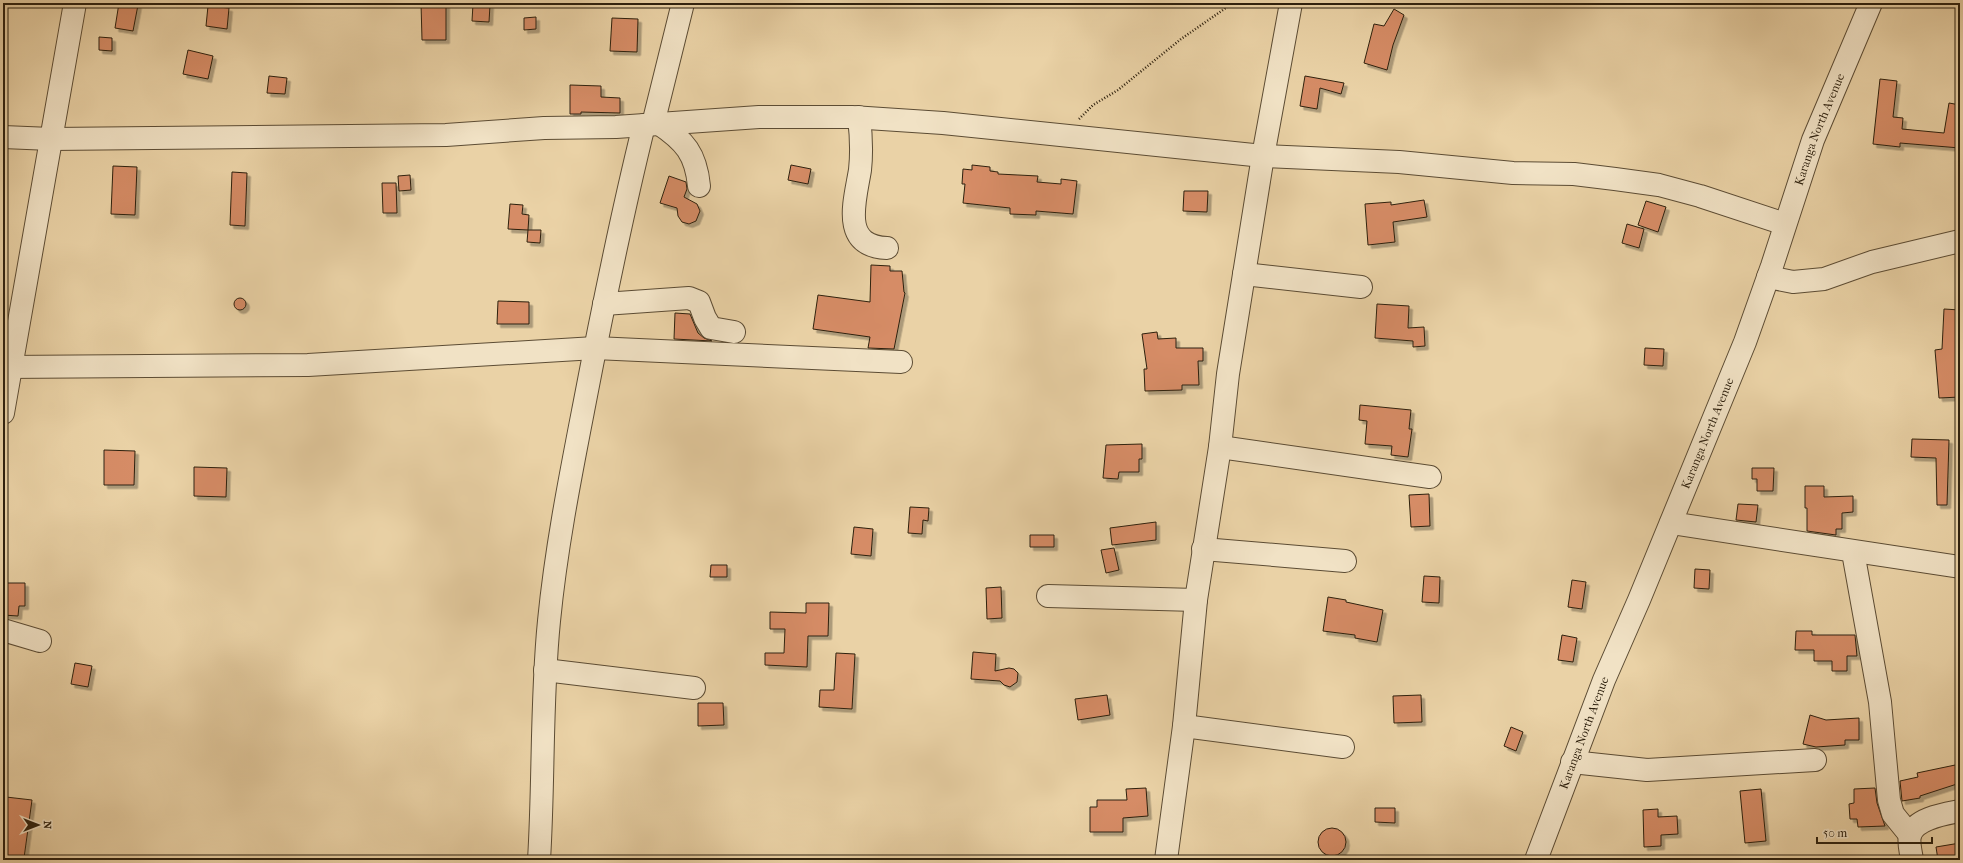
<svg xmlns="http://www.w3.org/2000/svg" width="1963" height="863" viewBox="0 0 1963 863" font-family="'IM FELL French Canon',serif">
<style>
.building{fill:#d68c66;stroke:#2d200e;filter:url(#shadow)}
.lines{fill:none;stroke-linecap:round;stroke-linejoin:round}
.minor-casing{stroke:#5c4c34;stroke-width:24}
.path{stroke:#2d200e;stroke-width:2.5;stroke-dasharray:1 2;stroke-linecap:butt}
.minor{stroke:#f1e2c5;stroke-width:22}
.labels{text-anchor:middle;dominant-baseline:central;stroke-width:3.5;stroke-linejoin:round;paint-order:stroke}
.street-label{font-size:12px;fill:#2d200e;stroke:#f1e2c5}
</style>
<defs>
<filter id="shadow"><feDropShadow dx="3.5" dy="3.5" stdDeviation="0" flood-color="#0004"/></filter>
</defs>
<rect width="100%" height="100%" fill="#ead2a6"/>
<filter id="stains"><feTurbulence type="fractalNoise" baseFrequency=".005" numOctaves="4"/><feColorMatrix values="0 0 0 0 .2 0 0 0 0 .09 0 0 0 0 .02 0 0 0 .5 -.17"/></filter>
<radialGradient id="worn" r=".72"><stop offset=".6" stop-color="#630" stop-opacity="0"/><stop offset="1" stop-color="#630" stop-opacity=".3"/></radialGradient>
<!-- building -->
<path class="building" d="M119 3 138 5 133 31 115 28Z
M421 3H446V40H422Z
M473 4 490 5 489 22 472 21Z
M208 6 229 8 227 29 206 26Z
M1394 9 1404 15 1393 45 1387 70 1364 63 1374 24 1384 26Z
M536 17V29L524 30V18Z
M612 18 638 19 637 52 610 51Z
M99 37 112 38V51L99 50Z
M188 50 213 56 208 79 183 74Z
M269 76 287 78 285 94 267 93Z
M1305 76 1344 83 1341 94 1320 88 1317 109 1300 106Z
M1880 79 1897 81 1893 117 1903 118 1902 129 1944 133 1949 103 1960 105V148L1900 143V147L1873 144Z
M570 85 601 86V97L620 98V113L581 112V114H570Z
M791 165 811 169 808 184 788 180Z
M972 165 990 167V171L998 172V174L1038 176 1037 182 1061 184V179L1077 181 1073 214 1036 211V215L1010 214V208L963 203 965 184H962L963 169 972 170Z
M113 166 137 167 135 215 111 214Z
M232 172 247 173 245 226 230 225Z
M410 175 411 190 399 191 398 176Z
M669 176 686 182 687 189 684 197 697 204 700 211 696 221 689 224 682 222 678 216 677 208 660 203Z
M382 183H396L397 213H383Z
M1184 191H1208L1207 212 1183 211Z
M1424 200 1427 217 1393 222 1395 242 1368 245 1365 204 1391 202V205Z
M1646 201 1666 207 1658 232 1638 225Z
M510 204 523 205 522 214 529 215 528 230H541L540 243 527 242 528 230 508 229Z
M1627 224 1644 229 1639 248 1622 243Z
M871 265 890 266V271H902L904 292 905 293 894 349 868 348 870 337 813 329 818 295 870 302Z
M234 304a6 6 0 1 1 12 0a6 6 0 1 1-12 0Z
M498 301 529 302V324H497Z
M1377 304 1409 306 1408 328 1424 327 1425 346 1413 347V341L1375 338Z
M1944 309 1960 310V397L1939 398 1935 350 1942 349Z
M675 313 690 314 698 333 704 338 712 341 674 339Z
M1157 332 1158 339 1176 338V348H1203V361H1198L1199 385H1182V390L1145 391 1144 369H1147L1142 334Z
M1645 348 1664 349 1663 366 1644 365Z
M1360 405 1411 410 1409 429H1412L1408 457 1391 455 1392 446 1365 444 1367 421 1359 420Z
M1912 439 1949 440 1947 505H1937L1936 458 1911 457Z
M1142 444V459H1139V472H1119L1118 479 1103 478 1106 445Z
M104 450 135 451 134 485H104Z
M194 467 227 468 226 497 194 496Z
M1752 468H1774L1773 491H1757V479H1752Z
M1805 486H1824V497L1853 496V512L1842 513V529H1836V535L1807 531V508H1805Z
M1429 494 1430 526 1411 527 1409 495Z
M1738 504 1758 505 1756 522 1736 520Z
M910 507 929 508 928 521 923 520 922 534 908 533Z
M1156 522V540L1112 545 1110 528Z
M854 527 873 529 871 556 851 554Z
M1030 535H1054V547H1030Z
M1114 548 1119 570 1106 573 1101 550Z
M711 565H727V577H710Z
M1695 569 1710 570 1709 589 1694 588Z
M1424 576 1440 577 1439 603 1422 602Z
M1572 580 1586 582 1582 609 1568 607Z
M3 583H25V606H19L18 616 3 615Z
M1001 587 1002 618 987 619 986 588Z
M1328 597 1346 600V602L1383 610 1377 642 1355 638V635L1323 631Z
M806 603H829L828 636H808L807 667 765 665V653H784L785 629H770V612L806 613Z
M1796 631H1812V635H1855L1857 656H1847V671H1832V661H1814V650H1795Z
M1562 635 1577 638 1573 662 1558 660Z
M973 652 996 654 995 671 1009 668 1014 669 1018 673 1017 682 1010 687 1004 685 1000 681 971 679Z
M836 653 855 654 852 709 819 707 820 690H834Z
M75 663 92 666 88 687 71 684Z
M1107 695 1110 715 1078 720 1075 699Z
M1421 695 1422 722 1394 723 1393 696Z
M698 703H723L724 725 698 726Z
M1810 715 1826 720 1859 718V740H1845V745L1816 747 1803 744Z
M1511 727 1523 732 1516 751 1504 746Z
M1960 764V783L1920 796V798L1902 801 1900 781 1918 777 1917 773Z
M1146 788 1148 816 1123 818V832H1090V807H1097V800H1127L1126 789Z
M1875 788 1877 803 1885 826 1858 827 1857 819H1850L1849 804 1854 803V789Z
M1761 789 1766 841 1745 843 1740 791Z
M6 797 32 800 24 858 3 855V825Z
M1375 808H1395V823L1375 822Z
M1658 809V817L1677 816 1678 834 1661 835V846L1644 847 1643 810Z
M1318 842a14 14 0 1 1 28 0a14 14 0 1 1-28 0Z
M1960 843V857L1938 860 1936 847Z"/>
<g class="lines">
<!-- minor casing -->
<g class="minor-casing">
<g id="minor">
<path d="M859 117C861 134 862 152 860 170 855 201 840 246 887 248"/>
<path d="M658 123C685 141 696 154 699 186"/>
<path d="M653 124 683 3"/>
<path d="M3 137 51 139 446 135 544 128 616 127 759 117H852L943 123 1263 156 1399 162 1513 173 1574 174 1615 179 1659 185 1700 196 1785 224"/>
<path d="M1244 274 1361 287"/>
<path d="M1768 277 1793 282 1824 279 1872 262 1960 241"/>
<path d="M604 304 689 298 699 302 705 318 711 328 734 332"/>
<path d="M3 367 308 365 595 348 901 362"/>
<path d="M3 413 75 3"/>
<path d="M1220 447 1430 477"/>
<path d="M1671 523 1960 567"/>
<path d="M1203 549 1345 561"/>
<path d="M1853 552 1880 702 1889 800 1893 814 1910 835"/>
<path d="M1048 596 1196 600"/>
<path d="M3 630 40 641"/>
<path d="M545 670 694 688"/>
<path d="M1184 726 1343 747"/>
<path d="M1572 762 1647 770 1815 760"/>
<path d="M539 860C544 780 541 700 549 621 556 549 570 478 584 406 602 312 621 218 644 125"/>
<path d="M1166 860 1184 726 1196 600 1220 447 1228 374 1263 156 1291 3"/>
<path id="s1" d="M1536 860 1604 680 1639 600 1745 342 1772 266 1813 140 1871 3"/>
<path d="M1912 860C1911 852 1908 843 1910 835 1916 818 1945 814 1960 811"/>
</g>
</g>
<!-- path -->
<path class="path" d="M1079 119 1093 105 1118 90 1181 39 1233 3"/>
<!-- minor -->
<use href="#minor" class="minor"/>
</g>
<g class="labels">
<!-- street labels -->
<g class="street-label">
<text stroke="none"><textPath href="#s1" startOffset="784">Karanga North Avenue</textPath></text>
<text stroke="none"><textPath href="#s1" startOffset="460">Karanga North Avenue</textPath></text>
<text stroke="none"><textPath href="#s1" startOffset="136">Karanga North Avenue</textPath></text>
</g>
</g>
<!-- margin -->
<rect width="1963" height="863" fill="none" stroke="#ead2a6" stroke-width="16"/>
<rect x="4" y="4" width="1955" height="855" fill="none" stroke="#2d200e" stroke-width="2"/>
<rect x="8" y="8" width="1947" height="847" fill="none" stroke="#2d200e"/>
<!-- north arrow -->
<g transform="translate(38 825) rotate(90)" stroke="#f1e2c5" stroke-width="3" paint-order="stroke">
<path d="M0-3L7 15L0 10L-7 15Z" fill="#2d200e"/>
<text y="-6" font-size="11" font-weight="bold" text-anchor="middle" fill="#2d200e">N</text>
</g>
<!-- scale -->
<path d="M1817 837v6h115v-6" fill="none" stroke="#2d200e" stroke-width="2"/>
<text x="1823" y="837" font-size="12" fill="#2d200e" stroke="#f1e2c5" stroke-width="3" paint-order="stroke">50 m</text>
<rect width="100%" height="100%" filter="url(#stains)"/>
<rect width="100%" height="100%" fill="url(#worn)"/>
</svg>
